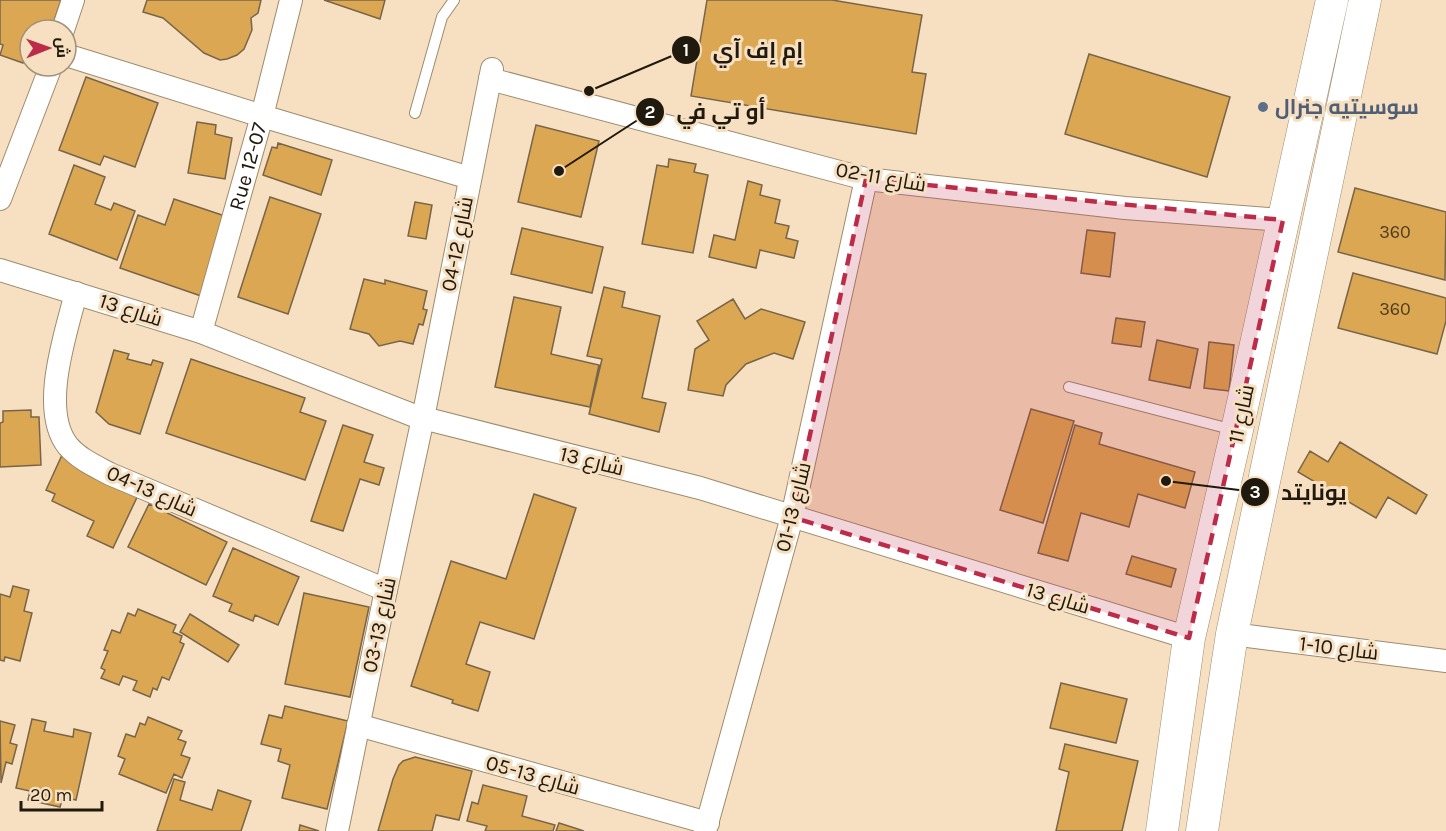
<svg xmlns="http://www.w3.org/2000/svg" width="1446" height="831" viewBox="0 0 1446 831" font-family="Karla,Cairo,sans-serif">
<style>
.building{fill:#dca752;stroke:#786549;stroke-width:1.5}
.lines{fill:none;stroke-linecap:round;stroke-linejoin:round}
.service-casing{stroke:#9f8b6e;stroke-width:12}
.minor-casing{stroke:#9f8b6e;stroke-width:24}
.secondary-casing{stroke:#9f8b6e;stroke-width:33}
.service{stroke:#fff;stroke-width:10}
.minor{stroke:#fff;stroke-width:22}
.secondary{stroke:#fff;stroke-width:32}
.marked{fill:#bc2b48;fill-opacity:0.2;stroke:#bc2b48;stroke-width:4.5;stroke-dasharray:12 8;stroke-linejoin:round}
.service-dot{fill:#5c6f8a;stroke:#f6e0c1;stroke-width:2}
.labels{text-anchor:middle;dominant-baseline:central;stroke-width:6;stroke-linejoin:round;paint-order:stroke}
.number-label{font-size:18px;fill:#4f3c1e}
.service-label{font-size:21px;font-weight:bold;fill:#4e5e75;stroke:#f6e0c1;text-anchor:start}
.street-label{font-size:21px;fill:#20190d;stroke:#f6e0c1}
.leader{fill:none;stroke:#20190d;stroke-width:2}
.callout-dot{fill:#20190d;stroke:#f6e0c1;stroke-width:2}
.mark-label{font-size:18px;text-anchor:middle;font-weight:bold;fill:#fff}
.callout-label{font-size:22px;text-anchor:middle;font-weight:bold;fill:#20190d;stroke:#f6e0c1;stroke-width:6;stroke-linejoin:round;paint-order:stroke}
</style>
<rect width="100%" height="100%" fill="#f6e0c1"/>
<!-- building -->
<path class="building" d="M0 0H61L51 30H30V52L27 51 23 63 0 55 3 45 0 44Z
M147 0H261L258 13 251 18 252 30 244 49 237 55 227 59 220 60 204 53 163 18 143 12Z
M324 0H385L380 19Z
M707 0H832L922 15 912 72 926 74 916 134 691 96Z
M1089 54 1230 97 1207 177 1065 134Z
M86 77 158 103 135 167 104 156 100 165 59 150Z
M197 122 216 125 215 134 232 138 225 179 188 173Z
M536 125 599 141 581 217 518 202Z
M278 143 332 160 321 195 263 175 272 147 277 148Z
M669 159 696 164 694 172 708 175 693 253 642 244 657 165 668 167Z
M74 165 105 177 95 204 111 210 114 203 135 211 117 260 49 234Z
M748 181 762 185 760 195 780 200 775 223 789 226 786 238 798 241 794 258 760 250 756 268 709 257 714 235 735 240Z
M1355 188 1446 212 1445 280 1338 252Z
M270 197 321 214 288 314 238 297Z
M174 199 228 217 201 296 120 268 138 215 165 225Z
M415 202 432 205 426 239 408 236Z
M522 228 603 247 592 293 511 274Z
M1087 230 1115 233 1110 277 1081 273Z
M1353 273 1446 298V321L1437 354 1338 328Z
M364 279 385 284V280L427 291 423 309 427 310 423 325 419 324 413 344 400 341 379 346 369 334 350 329Z
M604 287 625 292 622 307 660 316 642 398 666 403 659 432 589 414 602 359 587 356Z
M514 297 561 307 551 354 599 365 590 407 495 387Z
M733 299 745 319 761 309 805 322 793 359 774 353 746 364 726 385 723 396 688 390 695 349 709 340 697 321Z
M1116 318 1145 322 1141 347 1112 343Z
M1157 340 1198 349 1190 388 1149 380Z
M1209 342 1234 345 1229 391 1204 388Z
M114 350 129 354 127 359 151 365 153 360 163 363 140 434 109 424 96 412Z
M191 359 305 398 300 412 326 421 305 480 166 433Z
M1031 409 1074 421 1043 523 1000 510Z
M31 410V417H39L41 465 0 467V423L3 422V411Z
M343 425 373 435 364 462 384 468 379 485 360 479 343 531 311 521Z
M1075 425 1102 433 1099 444 1195 472 1185 508 1138 494 1129 527 1081 513 1068 561 1038 553Z
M1340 442 1427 495 1416 514 1388 497 1376 518 1298 472 1310 451 1328 462Z
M62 455 140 491 113 548 87 536 94 521 52 501 55 494 46 490Z
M534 494 576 508 534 639 480 622 466 664 490 672 478 711 452 703 453 700 411 686 451 561 506 579Z
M149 504 227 542 206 585 128 547Z
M233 548 299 577 278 625 255 615 253 621 229 611 232 604 213 596Z
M1132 556 1176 569 1171 587 1126 574Z
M13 586 29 590 24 611 32 613 20 661 5 657 4 661 0 660V594L10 597Z
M304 593 369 607 350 697 285 684Z
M138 609 176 625 173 632 182 636 180 642 184 644 169 680 162 677 157 690 153 688 150 697 133 690 137 681 123 676 119 685 101 678 105 670 101 668 108 651 104 650 112 630 120 633 128 613 135 616Z
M190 614 239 645 228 662 180 632Z
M1061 683 1127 699 1116 743 1050 728Z
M285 706 348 721 327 809 282 798 290 765 278 761 281 749 261 744 269 715 282 718Z
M148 717 182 731 178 739 186 742 181 755 190 758 182 778 174 774 166 793 119 774 125 759 118 756 126 734 135 737 140 723 145 725Z
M32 719 46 722 44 731 73 737 74 729 91 733 76 800 63 797 60 807 28 800 30 791 16 788Z
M0 721 15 725 10 743 17 745 12 764 6 762 1 783Z
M1065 744 1138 761 1122 831H1056L1069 772 1059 769Z
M415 757 472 771 459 820 436 815 432 831H378L393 779 399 765 403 761Z
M174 779 185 782 180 800 212 810 218 790 251 801 241 831H157Z
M483 785 527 796 522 816 555 825 553 831H485L487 826 467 821 472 802 478 804Z
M559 823 584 831H556Z
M300 825 319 831H299Z"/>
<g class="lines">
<!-- service casing -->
<g class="service-casing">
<path id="service" d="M415 113 442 17 454 0
M1069 387 1234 430"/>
</g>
<!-- minor casing -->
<g class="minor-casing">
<g id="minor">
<path d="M63 30 73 0"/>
<path d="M66 55 262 116 470 178"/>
<path d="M490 79 866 179 1125 208 1283 220"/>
<path d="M0 199 51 66"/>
<path d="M0 270 201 332 415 416 700 488 1189 638"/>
<path d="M76 293C66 333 39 410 68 446 79 459 95 466 110 474L386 590"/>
<path id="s1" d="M201 332 262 116 291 0"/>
<path d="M1232 634 1446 661"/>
<path d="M358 725 708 823"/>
<path d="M337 831 386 590 423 418 492 69"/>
<path d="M705 831 792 517 866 179"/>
</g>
</g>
<!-- secondary casing -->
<g class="secondary-casing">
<path id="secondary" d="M1162 831 1189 638 1237 430 1332 0
M1202 831 1232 634 1365 0"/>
</g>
<!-- service -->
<use href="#service" class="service"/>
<!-- minor -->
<use href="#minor" class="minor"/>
<!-- secondary -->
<use href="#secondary" class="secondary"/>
</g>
<!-- marked area -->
<path class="marked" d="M866 179 1283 220 1189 638 792 517Z"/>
<!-- markers -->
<circle class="service-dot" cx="1263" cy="107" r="6"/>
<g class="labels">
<!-- number labels -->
<g class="number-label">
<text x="1395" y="232">360</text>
<text x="1395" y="309">360</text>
</g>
<!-- service labels -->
<g class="service-label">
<text x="1275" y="107">سوسيتيه جنرال</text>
</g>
<!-- street labels -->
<g class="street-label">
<text stroke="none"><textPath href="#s1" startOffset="172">Rue 12-07</textPath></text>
<text transform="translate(881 177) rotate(10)">شارع 11-02</text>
<text transform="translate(457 244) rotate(-79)">شارع 12-04</text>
<text transform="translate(131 310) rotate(18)">شارع 13</text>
<text transform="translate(1241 414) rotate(-78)">شارع 11</text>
<text transform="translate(592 461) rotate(14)">شارع 13</text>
<text transform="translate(152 491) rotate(24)">شارع 13-04</text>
<text transform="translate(793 507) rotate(-76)">شارع 13-01</text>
<text transform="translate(1058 598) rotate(17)">شارع 13</text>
<text transform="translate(379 625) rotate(-78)">شارع 13-03</text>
<text transform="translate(1339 648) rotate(7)">شارع 10-1</text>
<text transform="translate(533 775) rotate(16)">شارع 13-05</text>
</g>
</g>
<!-- callouts -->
<path class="leader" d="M589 91L686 50M559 171L650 112M1166 481L1255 492"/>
<g class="callout-dot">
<circle cx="589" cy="91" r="6"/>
<circle cx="559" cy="171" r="6"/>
<circle cx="1166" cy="481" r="6"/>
<circle cx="686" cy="50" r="15"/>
<circle cx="650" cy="112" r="15"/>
<circle cx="1255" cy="492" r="15"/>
</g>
<g class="mark-label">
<text x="686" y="56">1</text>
<text x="650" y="118">2</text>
<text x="1255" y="498">3</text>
</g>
<g class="callout-label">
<text x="758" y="58">إم إف آي</text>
<text x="721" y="119">أو تي في</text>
<text x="1314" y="500">يونايتد</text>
</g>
<!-- north arrow -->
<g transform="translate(48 48) rotate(89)"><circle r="28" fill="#f6e0c1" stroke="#a09079" stroke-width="1.5"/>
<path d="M0-4.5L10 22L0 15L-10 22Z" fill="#bc2b48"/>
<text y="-9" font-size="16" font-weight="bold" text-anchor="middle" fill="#20190d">ش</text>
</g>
<!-- scale -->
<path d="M21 801v9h81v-9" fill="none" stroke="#20190d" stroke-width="3"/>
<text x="30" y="801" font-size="18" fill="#20190d" stroke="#f6e0c1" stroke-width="4.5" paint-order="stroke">20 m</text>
</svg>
